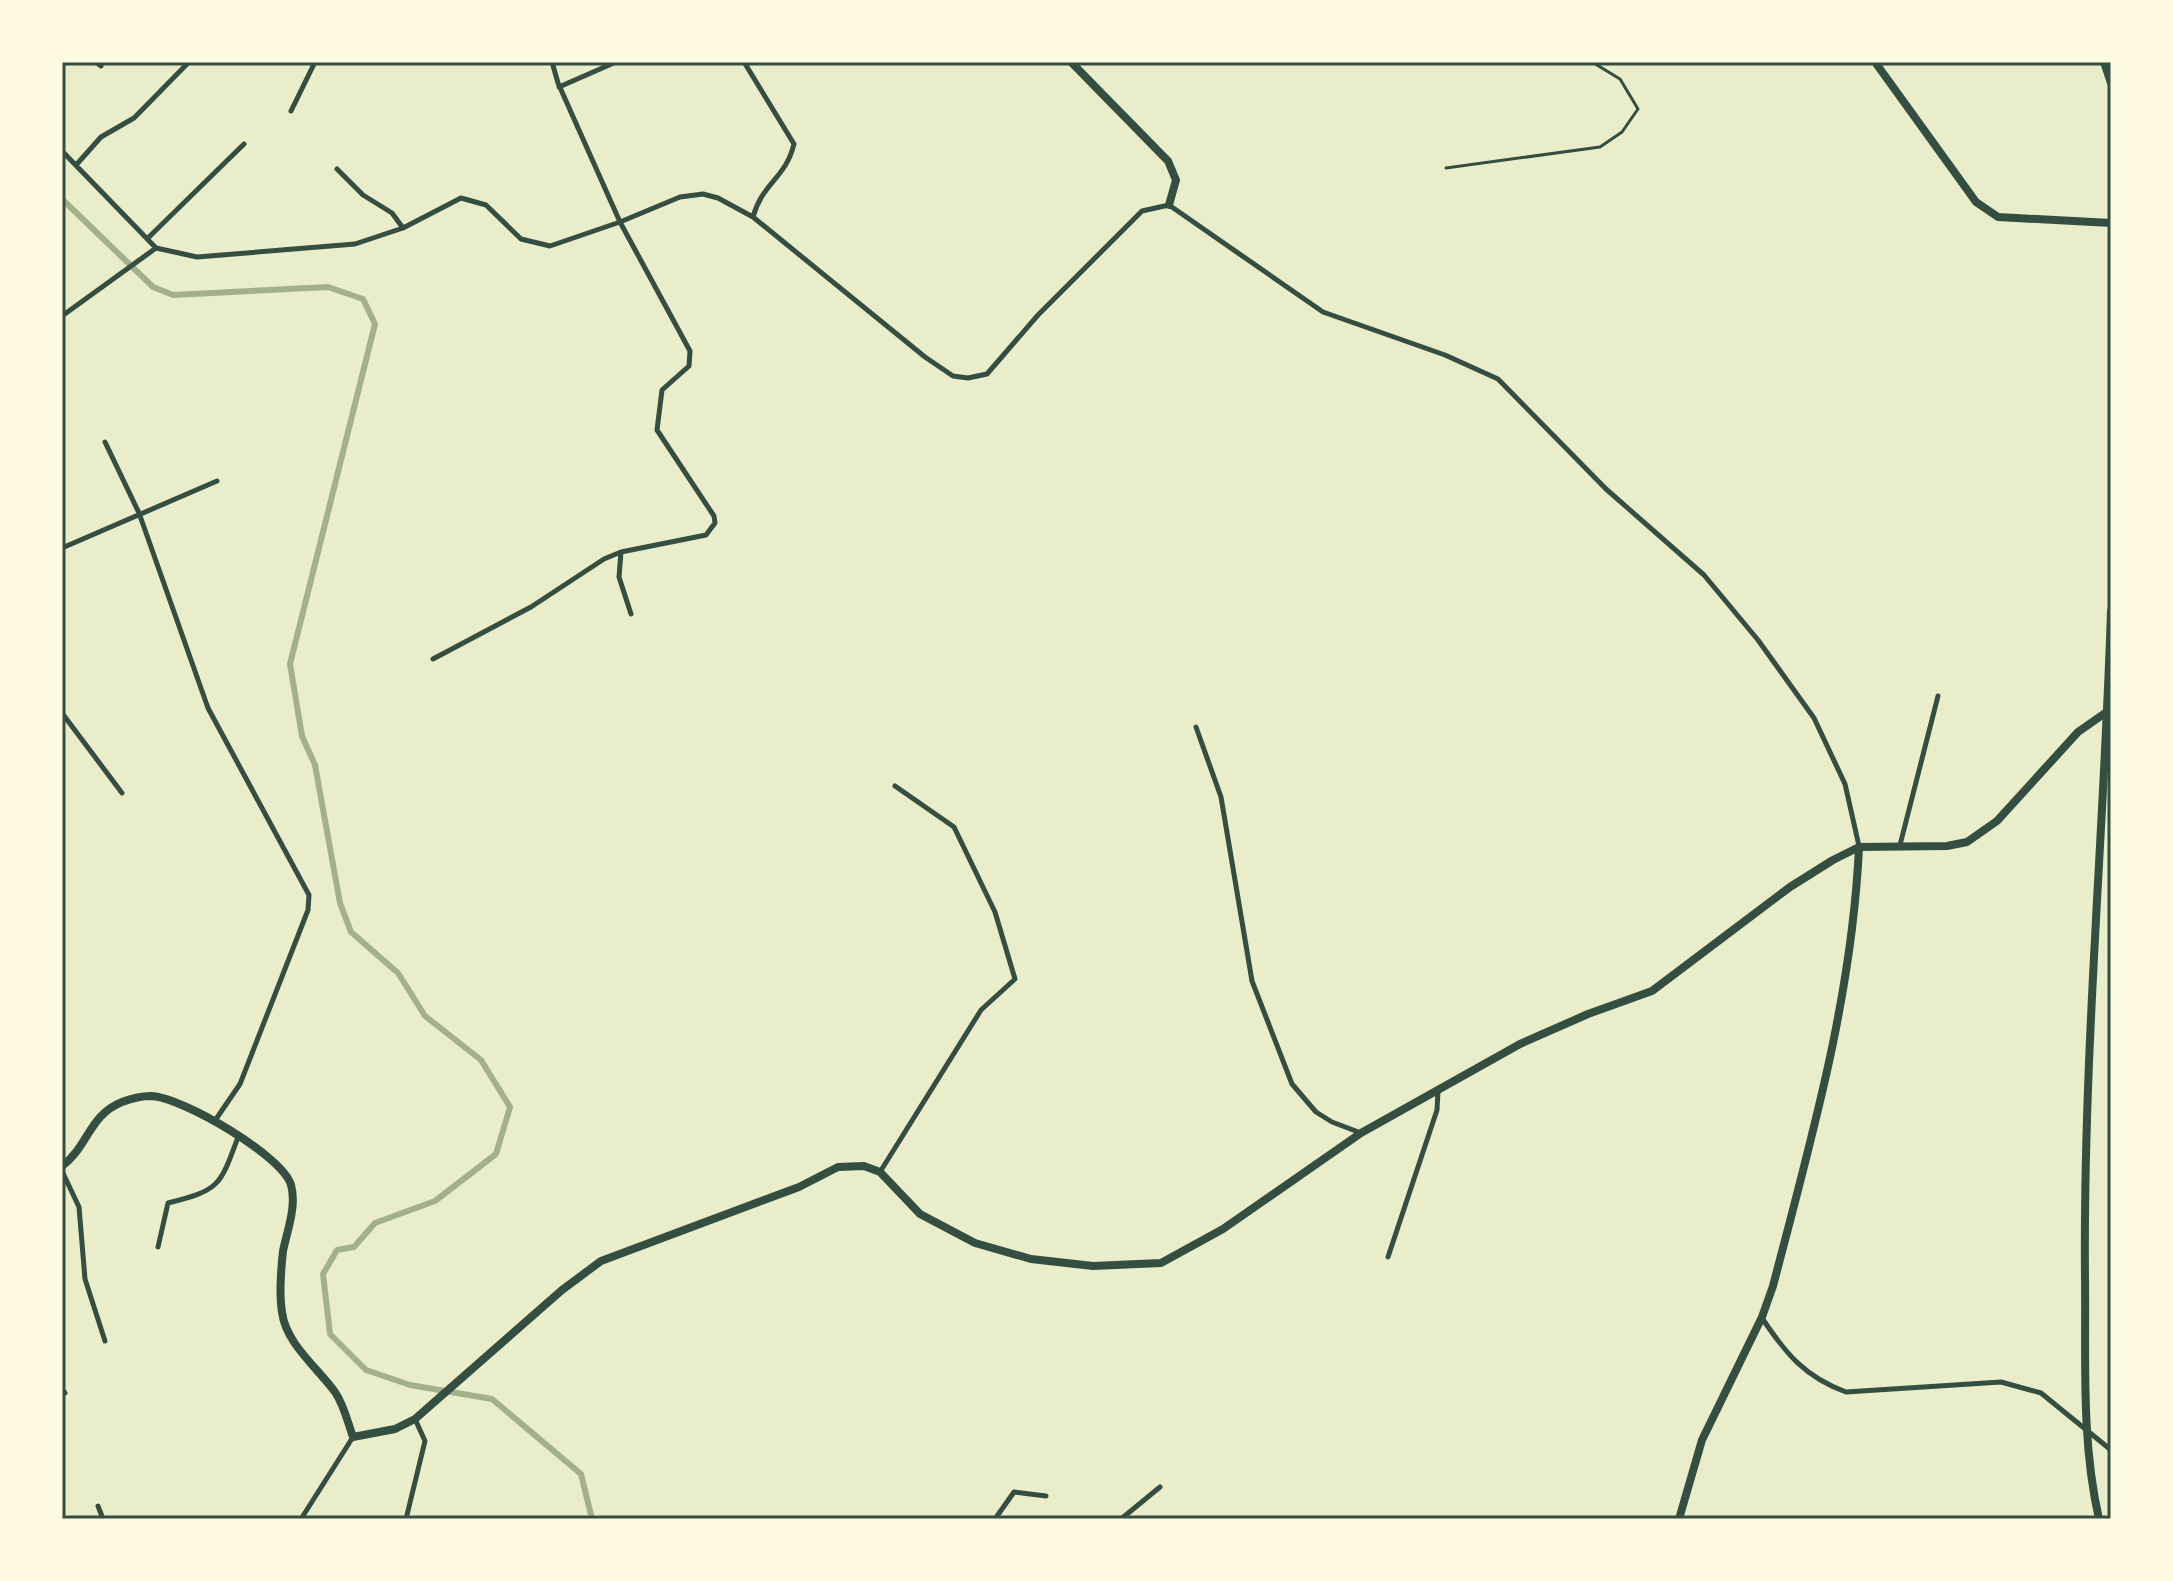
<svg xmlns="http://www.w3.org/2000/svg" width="2173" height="1581" viewBox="0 0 2173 1581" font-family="Montserrat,sans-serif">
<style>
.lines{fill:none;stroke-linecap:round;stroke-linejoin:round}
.stream{stroke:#a3b18a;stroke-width:6}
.path{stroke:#344e41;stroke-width:3}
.service{stroke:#344e41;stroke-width:5}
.minor{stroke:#344e41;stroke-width:8}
.neatline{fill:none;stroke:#344e41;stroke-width:3}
</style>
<rect width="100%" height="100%" fill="#e9edc9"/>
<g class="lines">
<!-- stream -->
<path class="stream" d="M62 199 153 287 173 295 328 287 363 299 375 324 290 664 302 736 315 765 340 903 351 932 398 973 425 1016 481 1060 510 1107 496 1154 435 1201 375 1223 354 1247 337 1250 323 1274 330 1334 366 1370 410 1385 492 1399 581 1474 592 1519"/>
<!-- path -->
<path class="path" d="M1446 168 1600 147 1622 132 1638 109 1620 79 1592 62"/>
<!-- service -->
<path class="service" d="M96 62 101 66
M744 62 794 144C786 178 762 183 753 217
M559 87 616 62
M291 111 315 62
M62 151 156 248 197 257 355 244 403 228 461 198 486 205 521 239 550 246 620 222 680 197 703 194 718 198 753 217 925 357 953 376 968 378 987 374 1038 315 1142 211 1169 205 1323 312 1445 355 1498 379 1606 489 1704 575 1758 640 1814 718 1845 784 1859 846
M77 164 101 137 134 118 189 62
M337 169 363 195 392 213 403 228
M149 237 244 144
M62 316 156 248
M105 442 139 513 208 708 309 895 308 910 240 1084 214 1122
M62 548 217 481
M621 552 619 577 631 614
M433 659 531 607 604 559 621 552 706 535 715 523 714 516 657 430 662 390 689 366 690 351 620 222 558 83 552 62
M62 713 122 793
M1196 727 1221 797 1252 981 1292 1084 1316 1112 1332 1122 1361 1133
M1900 845 1938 696
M62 1171 79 1207 85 1279 105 1341
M880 1172 981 1010 1015 979 995 912 954 827 895 786
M158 1247 168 1203C220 1190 220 1186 238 1137
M1388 1257 1437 1110 1438 1091
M1762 1318C1786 1354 1805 1377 1846 1392L2001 1382 2041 1393 2111 1450
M62 1389 65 1393
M98 1506 103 1519
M301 1519 353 1437
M406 1519 425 1441 415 1419
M995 1519 1014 1492 1046 1496
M1121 1519 1160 1487"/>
<!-- minor -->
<path class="minor" d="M1071 62 1168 161 1176 180 1169 205
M1875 62 1976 202 1998 217 2111 223
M2104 62 2111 83
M62 1166C88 1147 89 1115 122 1102 130 1099 143 1096 151 1096 182 1097 283 1156 291 1185 297 1206 287 1231 283 1251 281 1269 279 1294 282 1312 286 1344 317 1367 335 1392 344 1405 348 1423 353 1437L395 1429 415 1419 562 1290 601 1261 799 1187 838 1167 864 1166 880 1172 920 1214 975 1243 1031 1259 1093 1266 1161 1263 1223 1229 1361 1133 1520 1044 1588 1014 1652 991 1790 887 1833 860 1859 847 1947 846 1967 842 1997 821 2078 732 2108 711
M1679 1519 1702 1440 1762 1317 1773 1286C1811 1140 1852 998 1859 847
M2099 1519C2081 1441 2086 1358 2085 1278 2083 1055 2104 833 2111 611"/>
</g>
<!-- border -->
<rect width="2173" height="1581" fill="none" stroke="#fefae0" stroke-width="128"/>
<rect x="64" y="64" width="2045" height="1453" class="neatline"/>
</svg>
